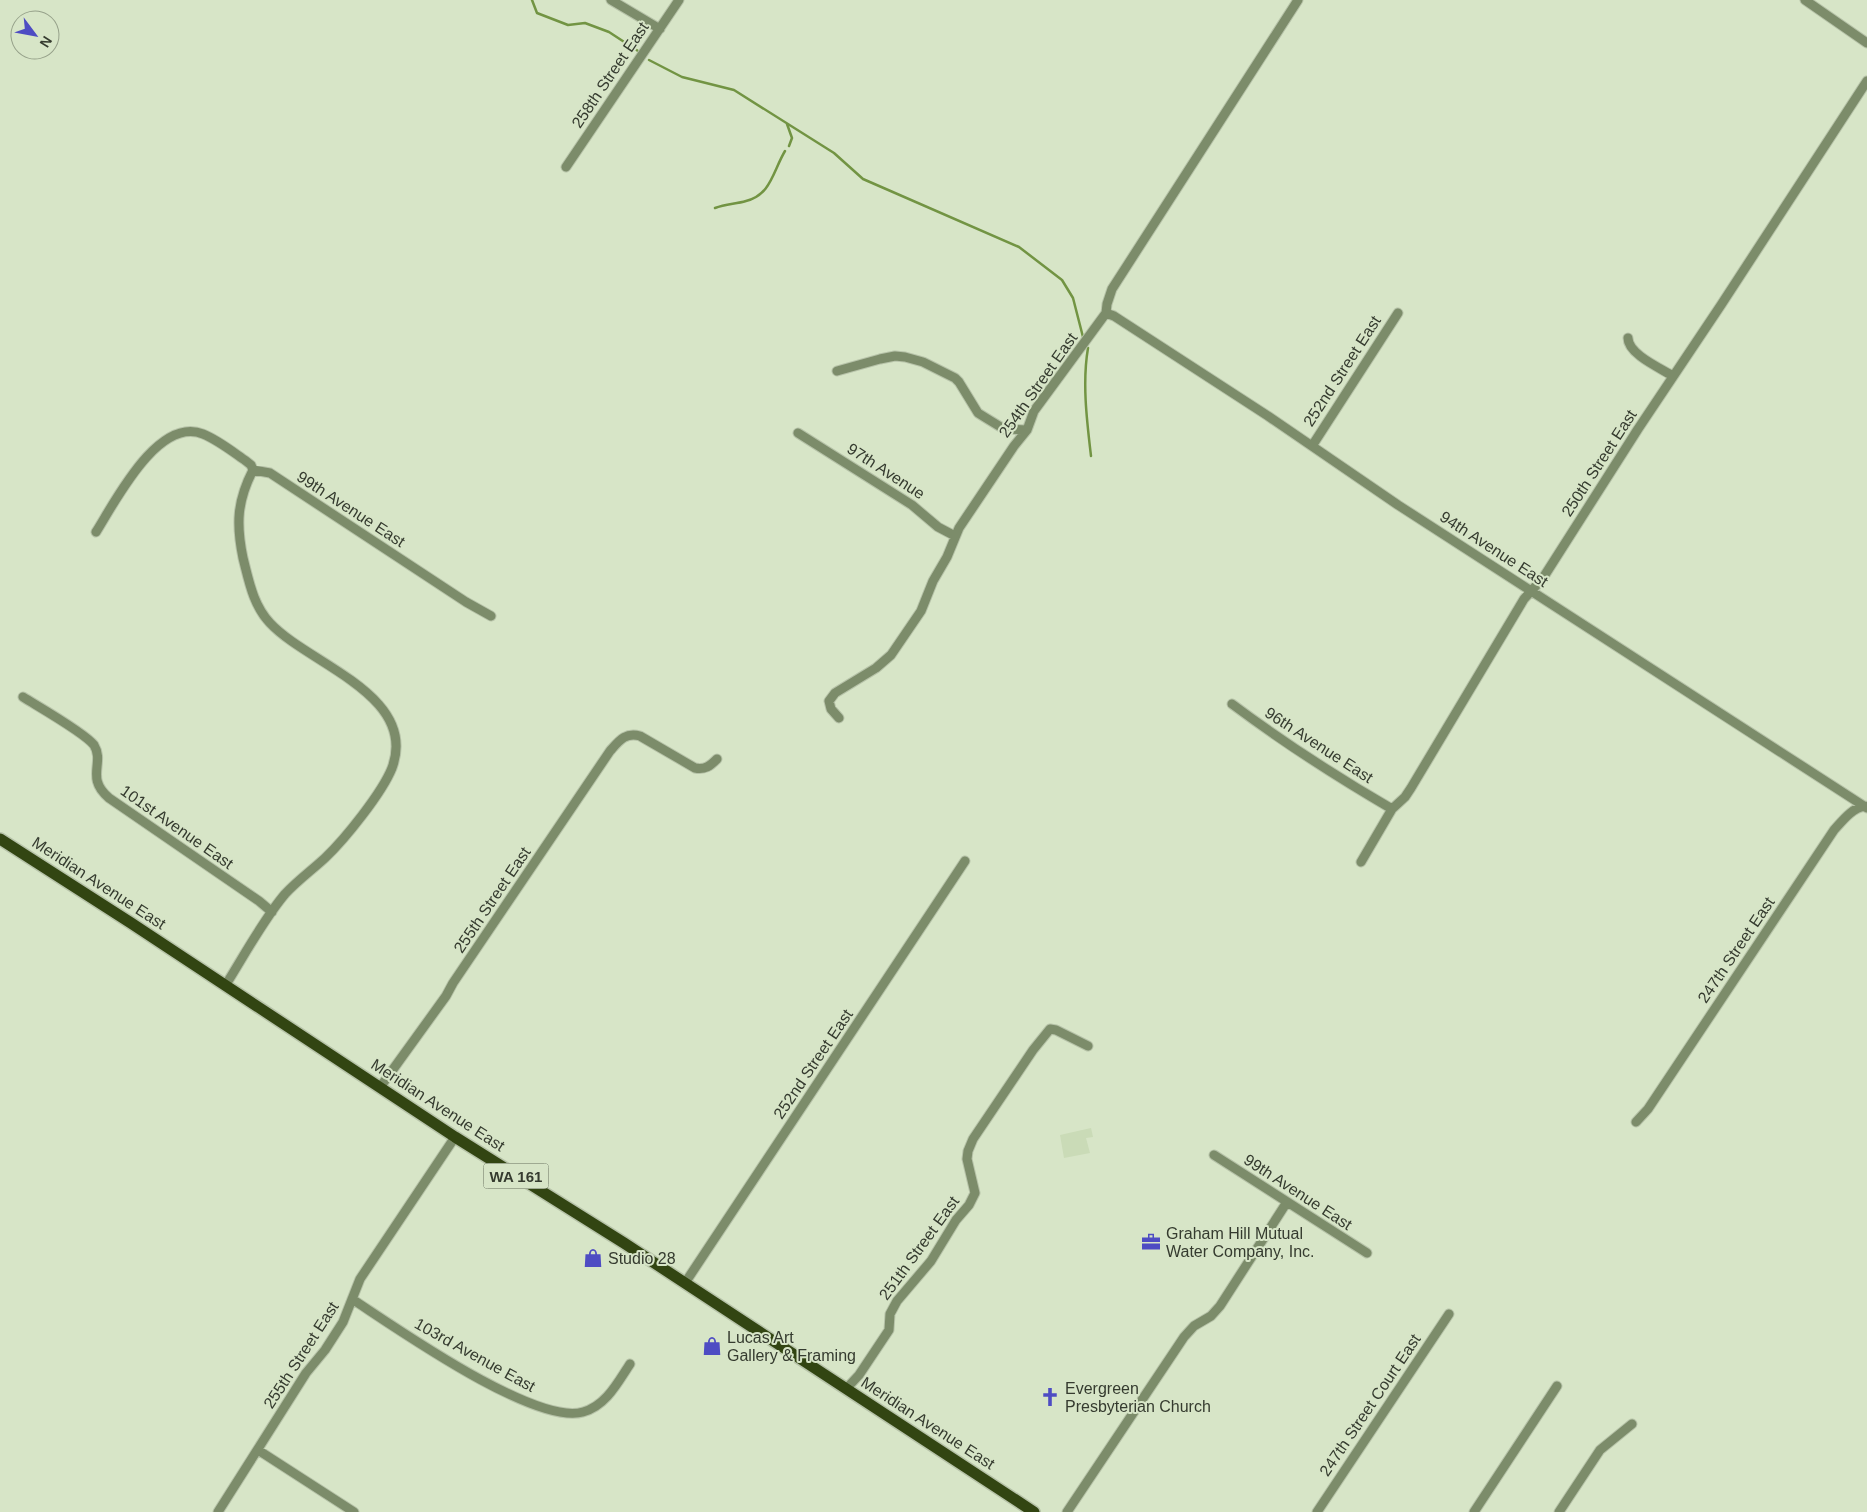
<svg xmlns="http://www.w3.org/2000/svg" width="1867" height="1512" viewBox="0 0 1867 1512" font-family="Arial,sans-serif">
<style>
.built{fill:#cadbb7}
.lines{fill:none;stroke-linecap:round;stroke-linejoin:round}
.stream{stroke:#729443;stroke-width:2.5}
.minor-casing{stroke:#b7c3a9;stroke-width:11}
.major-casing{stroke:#b7c3a9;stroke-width:14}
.minor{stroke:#7c8c6a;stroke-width:9}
.major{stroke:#324512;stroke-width:11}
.labels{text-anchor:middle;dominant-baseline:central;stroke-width:4;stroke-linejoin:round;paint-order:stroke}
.shield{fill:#d7e5c7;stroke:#666e5d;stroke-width:1}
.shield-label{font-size:15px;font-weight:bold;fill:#353b2f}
.street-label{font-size:16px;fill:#353b2f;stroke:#d7e5c7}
.poi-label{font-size:16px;fill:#353b2f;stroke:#d7e5c7;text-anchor:start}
</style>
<rect width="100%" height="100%" fill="#d7e5c7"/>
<!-- built -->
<path class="built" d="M1091 1128 1093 1137 1086 1138 1090 1153 1064 1158 1060 1135Z"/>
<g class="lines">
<!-- stream -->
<path class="stream" d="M532 0 537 13 568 25 585 23 609 32 638 51
M649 60 682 77 734 90 834 153 863 179 1019 247 1062 280 1073 298 1083 337
M787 124 792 138 789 146
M715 208C726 204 736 204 746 201 771 195 773 171 785 151
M1088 348C1082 383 1087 422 1091 456"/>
<!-- minor casing -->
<g class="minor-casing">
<path id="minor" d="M611 0 660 29
M1805 0 1867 43
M566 167 679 0
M1106 313 1114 316 1268 416 1398 505 1867 808
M1628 338C1628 354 1660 368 1673 376
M837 371 880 359 895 356 905 357 923 362 955 378 959 382 978 413 986 418 1004 429 1027 430
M798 433 912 505 938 527 955 536
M1312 446 1398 313
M253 470 270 473 466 602 491 616
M96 532C115 502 158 416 203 434 218 440 233 452 246 461L251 465 253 470
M23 697C39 707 85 733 94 745 105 763 85 778 109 798L259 901 272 912
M1232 704C1283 742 1337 777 1392 809
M839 718 831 709 829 701 835 693 876 668 891 655 921 611 933 581 947 557 959 528 1014 446 1027 430 1034 411 1106 313 1107 304 1112 289 1298 0
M1361 862 1392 809 1405 797 1411 788 1524 599 1543 578 1638 429 1721 305 1867 81
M225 986C244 956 263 920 285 894 297 881 312 870 325 858 345 839 382 793 392 768 419 695 308 664 270 623 253 605 249 581 243 558 236 524 237 501 253 470
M381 1086 446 996 453 983 610 751C619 741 625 732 640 736L695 768C705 770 710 766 717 759
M1636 1122 1648 1109 1834 830C1843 820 1852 808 1865 806
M1214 1155 1367 1253
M685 1283 965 861
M352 1299C395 1327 535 1426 583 1412 606 1406 618 1382 630 1364
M846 1389 859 1375 889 1330 890 1314 897 1301 931 1261 956 1220 969 1205 975 1193 967 1159 968 1151 973 1139 1033 1050 1050 1029 1056 1030 1088 1046
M258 1450 354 1512
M218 1512 306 1373 325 1350 343 1322 360 1279 455 1137
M1067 1512 1184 1337 1194 1326 1211 1316 1220 1306 1287 1202
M1317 1512 1449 1314
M1474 1512 1557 1386
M1559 1512 1600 1450 1632 1424"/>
</g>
<!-- major casing -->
<g class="major-casing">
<path id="major" d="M0 839 131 923 455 1137 624 1243 1034 1512"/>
</g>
<!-- minor -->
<use href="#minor" class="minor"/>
<!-- major -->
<use href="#major" class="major"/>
</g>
<!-- icons -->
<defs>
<g id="office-bare" transform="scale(1.5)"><path d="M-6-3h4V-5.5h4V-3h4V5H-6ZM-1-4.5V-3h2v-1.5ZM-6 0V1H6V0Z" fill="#4e4cc3" stroke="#d7e5c7" stroke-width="2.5" paint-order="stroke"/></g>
<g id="shop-bare" transform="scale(1.5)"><path d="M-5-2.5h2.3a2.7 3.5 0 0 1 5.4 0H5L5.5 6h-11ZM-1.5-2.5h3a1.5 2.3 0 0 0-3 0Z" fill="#4e4cc3" stroke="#d7e5c7" stroke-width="2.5" paint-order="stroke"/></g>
<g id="church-bare" transform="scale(1.5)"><path d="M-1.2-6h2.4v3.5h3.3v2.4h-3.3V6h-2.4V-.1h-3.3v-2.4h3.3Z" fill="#4e4cc3" stroke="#d7e5c7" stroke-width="2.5" paint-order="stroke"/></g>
</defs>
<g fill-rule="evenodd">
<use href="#office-bare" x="1151" y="1242"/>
<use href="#shop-bare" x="593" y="1258"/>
<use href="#shop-bare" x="712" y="1346"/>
<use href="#church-bare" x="1050" y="1397"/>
</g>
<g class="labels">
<!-- shield labels -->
<rect class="shield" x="483.5" y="1163.5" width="65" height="25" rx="4"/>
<g class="shield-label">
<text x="516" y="1176">WA 161</text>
</g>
<!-- street labels -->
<g class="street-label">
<text transform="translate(610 75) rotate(-56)">258th Street East</text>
<text transform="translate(1342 371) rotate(-57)">252nd Street East</text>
<text transform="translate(1038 385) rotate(-55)">254th Street East</text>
<text transform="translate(1599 463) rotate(-57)">250th Street East</text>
<text transform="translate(886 471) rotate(33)">97th Avenue</text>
<text transform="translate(351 509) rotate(33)">99th Avenue East</text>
<text transform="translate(1494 549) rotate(33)">94th Avenue East</text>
<text transform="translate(1319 745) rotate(33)">96th Avenue East</text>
<text transform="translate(177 827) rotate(35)">101st Avenue East</text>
<text transform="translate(99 883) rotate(33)">Meridian Avenue East</text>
<text transform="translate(492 900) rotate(-56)">255th Street East</text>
<text transform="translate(1736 950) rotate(-56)">247th Street East</text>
<text transform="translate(813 1064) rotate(-56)">252nd Street East</text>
<text transform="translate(438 1105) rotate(33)">Meridian Avenue East</text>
<text transform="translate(1298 1192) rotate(33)">99th Avenue East</text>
<text transform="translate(919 1248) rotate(-54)">251th Street East</text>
<text transform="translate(301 1355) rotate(-57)">255th Street East</text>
<text transform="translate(475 1355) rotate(29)">103rd Avenue East</text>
<text transform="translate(1370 1405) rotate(-56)">247th Street Court East</text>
<text transform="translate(928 1423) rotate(33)">Meridian Avenue East</text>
</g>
<!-- poi labels -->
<g class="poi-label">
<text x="1166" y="1233">Graham Hill Mutual<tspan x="1166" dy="18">Water Company, Inc.</tspan></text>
<text x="608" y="1258">Studio 28</text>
<text x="727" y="1337">Lucas Art<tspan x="727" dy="18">Gallery &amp; Framing</tspan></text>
<text x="1065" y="1388">Evergreen<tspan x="1065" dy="18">Presbyterian Church</tspan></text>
</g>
</g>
<!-- north arrow -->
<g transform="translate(35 35) rotate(122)"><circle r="24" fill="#d7e5c7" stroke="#96a18a"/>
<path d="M0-4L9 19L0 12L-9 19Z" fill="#4e4cc3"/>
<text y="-8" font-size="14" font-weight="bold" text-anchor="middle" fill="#353b2f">N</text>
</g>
</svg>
